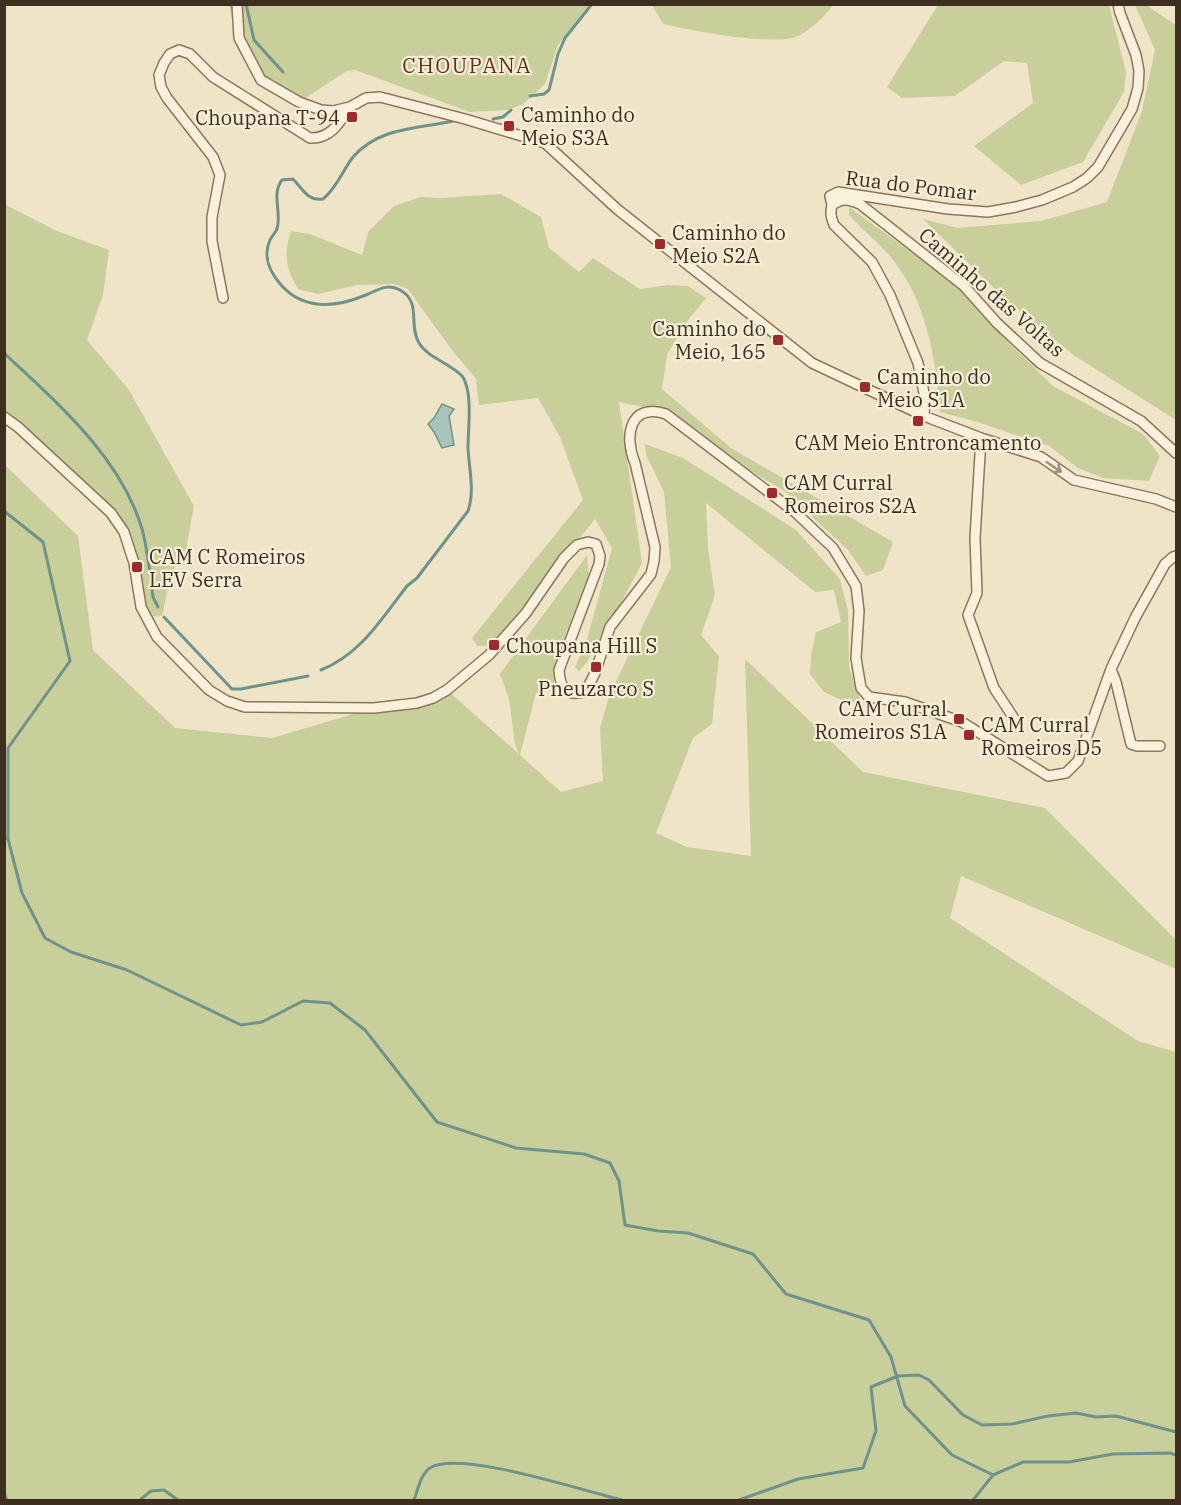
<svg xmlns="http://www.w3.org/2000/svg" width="1181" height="1505" viewBox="0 0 1181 1505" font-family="'IBM Plex Serif',serif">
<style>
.green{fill:#c9cf9b}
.water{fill:#a9c4bc;stroke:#6f938a;stroke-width:1.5}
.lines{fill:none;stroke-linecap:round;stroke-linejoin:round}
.stream{stroke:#6f938a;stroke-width:3}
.street-casing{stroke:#8d765c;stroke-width:12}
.street{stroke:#faf1dc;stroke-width:9}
.oneway{stroke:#9c907e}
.poi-dot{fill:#9e2a2b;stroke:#f7eed8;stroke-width:2}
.labels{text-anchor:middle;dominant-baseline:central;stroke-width:4.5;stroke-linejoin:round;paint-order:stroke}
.poi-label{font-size:20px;fill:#3d2e20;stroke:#f7eed8;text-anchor:start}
.street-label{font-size:20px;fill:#3d2e20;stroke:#f7eed8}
.neighbourhood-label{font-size:21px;letter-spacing:1.5px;fill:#6b2e1e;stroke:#f7eed8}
</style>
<rect width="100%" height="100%" fill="#f0e4c8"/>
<!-- green -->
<path class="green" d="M229 5H589L558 45 545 84 523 104 507 110 470 112 355 70 347 71 299 102 261 80 239 38Z
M652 5H833C826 16 810 30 798 36 776 47 688 30 663 24Z
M938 5H1109L1126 72 1124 92 1083 162 1021 185 974 146 1033 103 1027 63 1004 61 955 96 902 98 887 87Z
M1135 5H1146L1176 25V420L1075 356 1005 299 923 219 958 228 1041 221 1107 202 1142 111 1155 50Z
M501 194 541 217 549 248 579 272 593 258 640 289 668 285 688 286 706 298 685 324 667 355 662 389 731 448 893 542 883 570 866 576 848 550 783 490 715 450 653 409 619 402 642 563 617 611 587 662 579 671 575 667 586 643 612 548 595 519 494 646H477L472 638 583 500 560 437 538 398 479 405 476 379 451 349 408 289 394 284 357 285 318 294 298 289C286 268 283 255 291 231L310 234 362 255 368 232 394 206 421 197 439 198Z
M4 204 57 231 109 250 103 295 87 340 129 390 194 506 186 550 171 574 162 616 145 617 124 532 5 417Z
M849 207 961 288 1007 341 1053 386 1143 434 1160 456 1149 481 1103 478 1078 468 1049 446 974 421 940 412C936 358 926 298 889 255 876 241 862 229 849 215Z
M645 444 683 458 796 530 840 579 848 610 849 667 861 702 848 703 824 692 810 674 811 655 816 632 841 622 834 590 815 592 706 503 708 548 715 595 701 635 719 656 712 724 693 738 656 833 687 847 751 856 745 659 863 772 1045 808 1176 940V969L961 876 950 918 1138 1041 1176 1052V1500H5L4 464 78 536 93 650 175 728 272 738 374 708 447 690 519 754 515 744 509 699 500 674 587 555 589 577 561 646 553 690 536 693 520 755 561 792 603 781 600 728 609 696 671 567 664 492 646 455Z"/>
<!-- water -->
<path class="water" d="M442 404 454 409 449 416 454 445 442 448 434 432 428 424 434 418Z"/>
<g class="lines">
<!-- stream -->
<path class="stream" d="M246 4 254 40 283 72
M530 96 544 94 549 90 558 54 565 38 592 4
M493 119 503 117 511 110
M4 353C57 403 121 457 142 529 148 551 150 575 153 597L158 607
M4 511 43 542 70 661 8 748V839
M164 617 232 689H241L308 676
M321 670C361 654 382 618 407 586L417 578 468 511C475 491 469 469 468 448 468 430 471 411 468 393 467 387 466 381 462 376 450 363 428 358 419 343 408 325 422 302 400 290 387 283 378 290 366 295 337 307 305 311 282 286 271 274 262 257 270 240 272 236 275 233 277 229 282 213 271 194 282 180L293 179C303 189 307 201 323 199 336 189 343 170 353 157 379 127 417 129 453 121
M4 837 8 839 22 893 45 938 71 952 127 970 241 1025 262 1022 303 1001 330 1003 365 1030 437 1122 516 1148 584 1154 610 1163 619 1181 625 1225 658 1231 688 1233 753 1254 786 1294 869 1320 891 1357 905 1406 952 1455 993 1475
M4 1493 7 1500
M140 1500 151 1491 164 1490 178 1500
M414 1500C418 1490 420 1475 430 1468 458 1449 587 1492 622 1500
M739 1500 798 1479 863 1468 876 1431 871 1387 898 1376 919 1375 929 1380 963 1415 982 1425 1012 1424 1048 1416 1076 1413 1096 1417 1116 1416 1176 1432
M973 1500 993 1475 1023 1462H1069L1113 1454 1170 1453 1176 1455"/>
<!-- street casing -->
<g class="street-casing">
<path id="street" d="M237 4 239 38 261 80 299 102 321 110 333 111 350 107 366 98 380 97 465 119 545 143 617 209 812 363 924 416 981 438 1041 457 1074 480 1156 499 1176 507
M832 205 830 196 838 192 948 209 988 212 1016 207 1042 200 1073 187 1087 178 1098 167 1132 109 1138 88 1139 71 1136 55 1120 13 1118 4
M223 298 212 241V217L220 175 213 157 167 98 161 87 159 75 164 63 170 54 179 50 190 54 213 77 310 138C331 139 340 122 350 107
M924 416 925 398 918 363 890 295 872 262 834 225C831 217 830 213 832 205 843 198 848 199 860 204L964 286 997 323 1040 363 1141 421 1176 453
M4 417 18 427 111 513 124 532 134 563 141 607 157 637 209 690 227 701 245 707 374 708 417 703 433 698 447 690 489 655 526 613 564 558 577 545 588 542 596 544 600 556 599 564 559 670C560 688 567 698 586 691L595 673 610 627 651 574 654 561 655 547 635 463C624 437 629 402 666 414L795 512 833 548 856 586 859 611 856 658 861 688 869 697 905 702 962 722 1048 776 1066 773 1078 761 1111 669 1135 618 1165 564 1173 557 1176 556
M981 438 975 538 977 593 968 615 994 688 1015 720
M1111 669 1116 682 1131 744 1137 746H1160"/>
</g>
<!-- street -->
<use href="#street" class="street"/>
</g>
<!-- one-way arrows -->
<defs><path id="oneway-shaft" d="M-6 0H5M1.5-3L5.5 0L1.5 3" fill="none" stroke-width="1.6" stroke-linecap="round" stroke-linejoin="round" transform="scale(1.5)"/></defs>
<use class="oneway" href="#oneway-shaft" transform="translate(1054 467) rotate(34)"/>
<!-- markers -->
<g class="poi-dot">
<rect x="346" y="111" width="12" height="12" rx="3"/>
<rect x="503" y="120" width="12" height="12" rx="3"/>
<rect x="654" y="238" width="12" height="12" rx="3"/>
<rect x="772" y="334" width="12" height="12" rx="3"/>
<rect x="859" y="381" width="12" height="12" rx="3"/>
<rect x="912" y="415" width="12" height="12" rx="3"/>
<rect x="766" y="487" width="12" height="12" rx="3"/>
<rect x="131" y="561" width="12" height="12" rx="3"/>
<rect x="488" y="639" width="12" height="12" rx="3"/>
<rect x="590" y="661" width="12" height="12" rx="3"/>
<rect x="953" y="713" width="12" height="12" rx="3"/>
<rect x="963" y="729" width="12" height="12" rx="3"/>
</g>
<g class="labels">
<!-- poi labels -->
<g class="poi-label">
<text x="521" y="114">Caminho do<tspan x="521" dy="23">Meio S3A</tspan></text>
<text x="340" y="117" text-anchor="end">Choupana T-94</text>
<text x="672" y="232">Caminho do<tspan x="672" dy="23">Meio S2A</tspan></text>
<text x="766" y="328" text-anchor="end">Caminho do<tspan x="766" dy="23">Meio, 165</tspan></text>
<text x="877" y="376">Caminho do<tspan x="877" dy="23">Meio S1A</tspan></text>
<text x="918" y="442" text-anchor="middle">CAM Meio Entroncamento</text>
<text x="784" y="482">CAM Curral<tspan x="784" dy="23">Romeiros S2A</tspan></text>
<text x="149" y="556">CAM C Romeiros<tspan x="149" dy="23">LEV Serra</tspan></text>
<text x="506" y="645">Choupana Hill S</text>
<text x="596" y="688" text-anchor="middle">Pneuzarco S</text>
<text x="947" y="708" text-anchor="end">CAM Curral<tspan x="947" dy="23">Romeiros S1A</tspan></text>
<text x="981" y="724">CAM Curral<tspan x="981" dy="23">Romeiros D5</tspan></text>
</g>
<!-- street labels -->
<g class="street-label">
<text transform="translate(911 185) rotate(7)">Rua do Pomar</text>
<text transform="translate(992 292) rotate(41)">Caminho das Voltas</text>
</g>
<!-- neighbourhood labels -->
<g class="neighbourhood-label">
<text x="467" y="65">CHOUPANA</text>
</g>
</g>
<!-- border -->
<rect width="1181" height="1505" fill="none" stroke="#3d2e20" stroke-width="12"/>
</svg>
